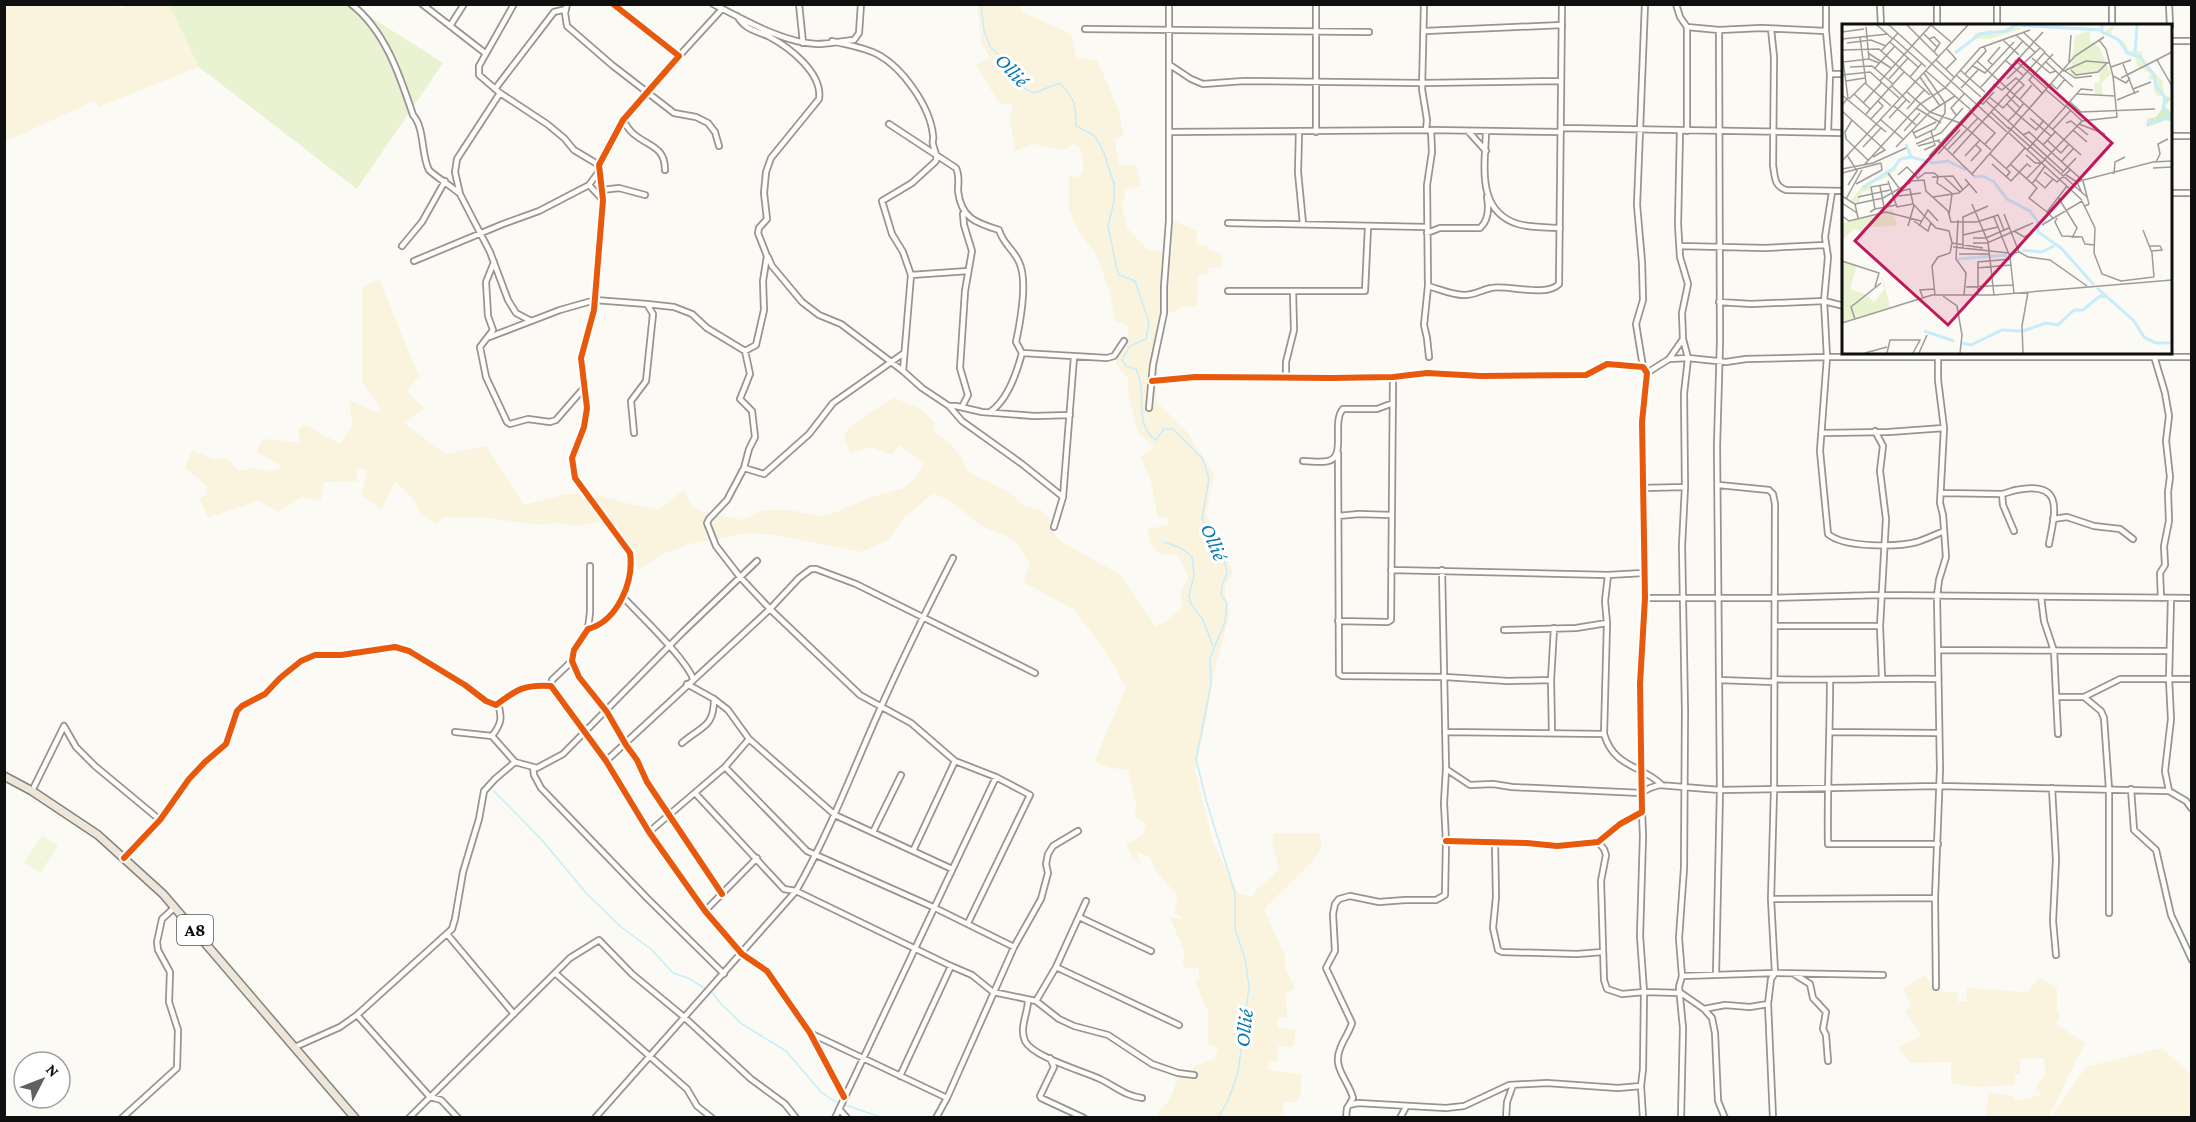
<svg xmlns="http://www.w3.org/2000/svg" width="2196" height="1122" viewBox="0 0 2196 1122" font-family="'Crimson Pro',serif">
<style>
.farmland{fill:#faf4df}
.green{fill:#e9f3d2}
.pitch{fill:#f2f7dc}
.lines{fill:none;stroke-linecap:round;stroke-linejoin:round}
.stream{stroke:#c7edfa;stroke-width:1.5}
.street-casing{stroke:#969592;stroke-width:8}
.primary-casing{stroke:#83827f;stroke-width:10}
.street{stroke:#fffefd;stroke-width:4.5}
.primary{stroke:#eee6d9;stroke-width:7}
.cycleway-casing{stroke:#fff;stroke-width:10}
.cycleway{stroke:#e8590c;stroke-width:6}
.labels{text-anchor:middle;dominant-baseline:central;stroke-width:6;stroke-linejoin:round;paint-order:stroke}
.shield{fill:#fff;stroke:#575757;stroke-width:1.5}
.shield-label{font-size:18px;font-weight:bold;fill:#0f0f0f}
.water-label{font-size:21px;font-style:italic;fill:#0a79af;stroke:#fff}
.inset-river{fill:none;stroke:#c7edfa;stroke-width:3}
.inset-road{fill:none;stroke:#9d9c98;stroke-width:1.5}
.view{fill:#c2185b;fill-opacity:0.15;stroke:#c2185b;stroke-width:3}
.inset-edge{fill:none;stroke:#0f0f0f;stroke-width:3}
</style>
<rect width="100%" height="100%" fill="#fcfaf4"/>
<!-- farmland -->
<path class="farmland" d="M118 4 120 8 129 5H169L199 67 99 107 94 101 5 142 4 5Z
M977 5H1020L1021 11 1071 34 1077 58 1097 60 1118 108 1124 136 1115 139 1119 165H1136L1141 186 1126 190 1122 207 1127 228 1148 250 1172 252V220L1197 231 1196 244 1207 246 1209 250 1221 253 1222 267 1209 268 1208 274 1198 275 1197 306 1181 307 1176 312 1167 311 1159 347 1156 401 1187 432 1214 474 1206 514 1225 551 1233 574 1225 586V597L1230 613 1214 673 1205 727 1195 770 1213 842 1238 893 1253 897 1257 889 1271 878 1279 868 1272 842 1273 833H1319L1322 848 1311 863 1264 909 1285 956V967L1295 988 1286 994 1287 1017 1278 1018 1277 1027 1296 1030 1293 1047 1278 1046 1277 1061H1269L1268 1070 1301 1074V1092L1296 1102H1283L1284 1117H1155L1170 1099 1179 1074 1193 1078V1066L1214 1059 1218 1048 1208 1045V1012L1195 982 1200 979 1198 967 1186 969 1182 961 1185 953 1171 920 1172 917 1180 920 1182 917 1174 913 1178 896 1157 873 1150 857 1137 852 1141 866 1132 857 1126 844 1142 835 1146 825 1135 816 1136 804 1128 770 1111 768 1094 762 1126 687 1105 650 1073 609 1023 582 1030 563 1013 539 981 526 952 502 933 493 902 520 888 540 861 552 775 535 747 533 689 544 663 554 638 570 634 555 625 541 617 532 600 522 581 526 553 523 539 525 482 517H444L436 524 419 512 415 501 395 482 382 509 361 495 367 469H357V481L324 482 321 502 302 497 279 512 258 501 208 518 199 498 207 494V486L185 468 190 454 193 450 215 460 225 458 240 471 254 468 271 472 282 466 257 453 262 440 273 439 300 443 298 429 305 425 340 444 353 425 348 399 377 413 381 409 362 383V287L379 279 419 376 407 390 424 408 404 423 445 454 486 446 524 505 567 494 597 495 630 504 659 510 683 490 692 507 707 513 742 520 764 510H790L819 516 836 512 871 497 904 488 916 477 924 464 900 445 892 455 871 447 850 454 844 436 848 429 870 412 894 398 918 407 936 424 933 430 951 445 963 459 965 470 1011 493 1022 505 1041 510 1051 520 1053 533 1064 543 1119 574 1156 627 1168 620 1183 606 1180 593 1189 576 1177 555 1159 554 1150 542 1147 529 1169 525 1167 517 1158 518 1151 481 1140 457 1154 447 1138 433 1128 392V379L1116 363 1121 349 1127 342 1128 325 1115 321 1109 290 1096 254 1079 232 1069 211V176L1080 177V173L1083 172V155L1079 146 1073 144 1063 150 1033 144 1015 151 1010 122 1012 104H1003L997 100 976 65 990 58 982 44Z
M1926 975 1932 986 1941 992H1957L1958 1002 1966 1001 1967 988 2027 992 2039 978 2057 987V1011L2060 1015 2056 1024 2085 1043 2048 1118 1985 1117 1989 1093 2014 1096 2015 1101 2043 1095 2034 1089 2045 1075 2044 1058 2019 1059 2021 1074H2015V1085L1978 1087 1951 1083V1062L1911 1063 1898 1047 1921 1036 1905 1011 1911 1007 1904 988Z
M2161 1048 2191 1074V1117H2051L2086 1067Z"/>
<!-- green -->
<path class="green" d="M169 5H352L443 63 357 189 199 67Z"/>
<!-- pitch -->
<path class="pitch" d="M42 835 58 846 40 873 24 862Z"/>
<g class="lines">
<!-- stream -->
<path class="stream" d="M981 4 984 30 990 47 1017 72 1024 88 1034 93 1060 83C1075 99 1076 105 1076 126L1095 136 1104 153 1114 184V201L1108 226 1118 274 1135 281 1149 322 1146 339 1130 346 1122 360 1126 366 1136 369C1138 375 1141 381 1141 387 1143 407 1138 428 1156 440L1164 429H1173L1203 459 1209 479 1202 519 1215 539 1224 558 1227 573 1222 586 1221 595 1227 603 1225 622 1210 658 1211 684 1196 759 1207 803 1235 893V929L1245 958 1249 986 1238 1073 1228 1101 1218 1118
M1164 542 1181 548 1192 557 1194 575 1189 596 1191 604 1203 620 1213 646
M494 791 541 839 587 894 621 927 652 950 673 973 688 978 706 989
M711 991 722 1005 742 1024 786 1051 821 1092 834 1101 883 1118"/>
<!-- street casing -->
<g class="street-casing">
<path id="street" d="M351 4C385 30 400 76 413 115 425 128 421 156 429 170 432 174 454 188 460 194
M422 4 485 53
M514 4 479 66V75L500 93 547 124 564 138 574 150 599 165
M567 4 565 13 567 26 612 65 674 113 696 117 708 123 715 132 719 146
M613 4 679 56 623 120 599 165 603 200 594 310 581 358 587 408 584 427 572 458 575 478 630 553C634 581 618 621 588 629L574 650 572 661 579 677 607 712 626 745 637 760 647 782 722 894
M713 4C743 19 783 43 817 44 828 44 841 41 854 40L859 33 861 4
M799 4 803 43
M1316 4V132
M1424 4 1422 89 1427 120 1426 130
M1676 4 1680 17 1687 27 1719 30 1761 28 1826 31
M1826 4V31L1830 74 1828 132
M1880 4 1881 26
M1937 4V26
M2169 4 2170 26
M737 16C739 19 743 24 746 26 752 31 761 33 768 36 789 47 823 73 819 99L771 158 766 172 764 193 767 219 759 228 758 233 767 256 763 281 764 310 756 345 745 351
M450 26 464 4
M1997 26V4
M2112 26V4
M1687 27V131
M1085 29 1369 32
M1771 29 1774 57 1773 165C1775 177 1774 186 1786 190L1844 191
M1425 31 1562 25
M832 41C847 45 863 47 877 54 902 67 930 106 933 135 934 138 932 141 933 144 934 151 938 154 936 161L912 183 882 201 892 234 903 252 911 275 903 371
M2170 41H2192
M679 56 722 9
M1170 65 1191 79 1203 84 1244 81 1422 83 1561 81
M1830 74H1844
M495 89 554 12 566 9
M500 93 457 159 455 172 460 194 490 252 508 300 516 313 531 321
M623 120C627 126 629 131 635 135 650 147 665 147 665 170
M889 124 956 168C960 176 958 183 958 191 961 218 976 223 999 230 1003 244 1014 250 1019 262 1028 280 1020 323 1016 342L1022 353C1017 372 1008 400 990 412
M1562 128 1844 133
M1299 131 1298 172 1303 224
M1468 131 1486 151
M1170 132 1431 130
M1486 132C1485 166 1476 211 1518 224 1531 228 1547 227 1560 228
M2170 136H2192
M589 185 603 200
M602 190 619 188 645 195
M2170 193H2192
M1228 223 1427 227
M1427 233 1440 228H1480C1489 220 1489 208 1487 197
M402 246 422 222 445 181
M1680 246 1765 248 1825 245
M768 257 772 266 802 302 819 315 841 324 903 371 922 388 949 406H956L982 412 1034 416 1070 415
M414 261 503 224 539 211 589 185 600 170
M494 262 486 282 488 316 493 330 480 347 486 377 507 422 510 424 528 419 550 422 556 420 583 389
M911 275 968 271
M1428 286C1439 289 1452 295 1464 295 1475 295 1481 290 1491 288 1506 284 1546 298 1559 284L1562 4
M1228 291H1365L1368 227
M1719 302 1751 304 1824 301 1828 257 1825 237 1832 192
M647 304 674 307 692 314 707 328 745 351 750 374 740 399 752 411 755 437 749 449 744 468 727 500 709 519 707 523 716 546 740 577 770 609 860 695 911 723 955 761 996 777 1030 795 968 923
M1844 306 1824 301 1827 357 1820 451 1828 534C1844 548 1897 547 1917 542 1926 539 1935 535 1944 531
M487 338 560 310 595 300 647 304 653 314 646 381 631 401 634 433
M1022 353 1107 358 1114 356 1124 341
M2154 356 2165 393 2169 416 2166 441 2170 477 2168 492 2169 521 2164 546 2165 565 2160 573 2161 598
M1429 357 1427 338 1424 325 1428 286 1427 185 1432 152 1431 130 1561 132
M1669 359 1683 339 1682 313 1688 284 1680 257 1678 224 1680 131
M1643 367 1636 324 1643 300 1642 262 1637 205 1645 4
M1647 373 1669 359 1688 358 1726 362 1746 359 1827 357H2192
M1286 378V362L1294 330 1293 291
M1152 381 1195 377 1331 378 1393 377 1427 373 1481 376 1586 375 1607 364 1643 367 1647 373 1642 422 1645 598 1640 684 1642 812 1620 824 1598 842 1557 846 1527 843 1446 841
M949 406 962 421 1022 464 1063 497
M962 407 968 395 960 368 965 291 972 251 964 225 963 214
M1149 408 1153 365 1164 313V287L1169 221V4
M1875 431 1883 446 1880 471 1886 519 1880 626 1882 678
M1822 433 1889 432 1944 428
M1338 453 1339 674 1342 676 1445 677 1508 681 1551 680 1552 733
M1303 461C1311 461 1320 463 1328 461 1347 457 1331 422 1343 409H1377L1393 403
M744 468 764 474 809 434 833 403 904 353
M1719 485 1769 490 1773 494 1775 504 1774 790 1771 899 1775 973 1771 979 1768 1004 1773 1118
M1643 488 1685 487
M1941 493 2002 494 2003 505 2014 531
M2002 494C2007 493 2011 491 2016 490 2065 480 2055 512 2049 544
M1338 516 1359 514 1391 515
M2053 519 2067 517 2094 526 2120 529 2133 539
M1054 527 1063 497 1074 357
M1391 570 1608 575 1643 573
M622 596C638 613 687 660 693 679
M2041 597 2044 621 2054 651 2058 734
M1645 598H1773L1881 595 2192 598
M1338 621 1388 622 1391 620 1393 377
M1607 623 1604 734C1614 768 1642 765 1662 785
M1775 626H1880
M588 629 590 612V566
M1504 630 1576 628 1607 623 1605 601 1608 575
M1938 650 2169 651
M1774 679C1829 681 1883 678 1938 679
M1551 680 1554 628
M1719 680 1774 682
M1830 681C1830 735 1827 789 1828 844H1938
M687 684 714 699 728 710 749 739 835 815 952 869
M551 686 552 680 572 661
M2057 697H2084L2101 711 2104 718 2109 789V913
M2084 697 2120 679H2192
M64 726 76 747 95 766 160 820
M455 732 492 736 515 762
M1445 732 1604 734
M1830 732 1938 733
M492 736C502 723 502 718 498 703
M682 743C701 726 714 728 714 699
M606 761 770 609 799 578 811 569H816L856 584 1035 673
M533 767 534 775 541 788 647 898 724 974
M725 767 807 851 933 907 1014 947
M1446 769 1470 785 1493 784 1512 787 1641 793 1650 788 1659 785 1720 790 1938 786 2169 791 2186 801 2192 809
M2052 788 2056 859 2053 921 2056 955
M2131 789 2134 830 2156 850 2171 915 2192 960
M32 791 64 726
M2169 791 2165 771 2171 719 2169 679 2171 598
M695 793 784 889 796 891 951 966 972 975 993 992 1036 1001 1059 1019 1074 1026 1108 1035 1152 1064 1178 1073 1194 1075
M1642 812 1643 836 1640 936 1644 992 1643 1069 1641 1086 1643 1118
M649 832 725 767 749 739
M873 832 901 775
M1598 842 1604 849 1606 855 1601 881 1604 980 1607 989 1622 994 1644 992 1681 993 1704 1009 1712 1018 1715 1033 1718 1101 1725 1118
M1495 843 1496 897 1493 928 1498 950 1502 952 1577 954 1603 952
M913 851 955 761
M124 858 160 820 189 779 205 762 226 744 237 711 242 706 265 694 280 678 301 661 315 655H341L395 647 409 651 465 685 486 701 496 705C516 690 524 684 551 686L606 761 649 832 705 911 742 954 767 971 810 1033 844 1097
M1771 899 1935 898
M705 911 757 858
M1079 917 1151 951
M447 934 514 1014
M1056 967 1179 1025
M555 973 687 1089 697 1106 712 1118
M1716 974 1720 790 1717 446 1720 341 1719 30
M1794 974 1810 984 1813 998 1826 1012 1823 1029 1826 1035 1828 1061
M1682 976 1775 973 1883 975
M1936 987 1935 898 1940 769 1937 596 1939 580 1946 557 1943 515 1940 503 1944 428 1938 380V352
M1028 1000C1028 1014 1019 1027 1025 1041 1033 1057 1083 1071 1100 1079 1115 1086 1125 1096 1142 1098
M1036 1001 1056 967 1086 901
M1704 1009 1725 1005 1750 1007 1768 1004
M357 1015 430 1097 441 1100 458 1118
M810 1033 947 1098
M295 1047 340 1027 357 1015 452 929 455 919 463 872 479 819 484 791 495 779 515 762 537 768 563 754 683 632 757 561
M1050 1058 1054 1067 1040 1096 1041 1098 1084 1118
M900 1076 951 966
M1349 1105 1353 1098C1349 1081 1332 1068 1340 1049 1343 1040 1349 1033 1352 1023L1326 968 1335 951 1333 914 1335 904 1339 899 1350 896 1379 902 1405 900H1436L1445 895 1446 841 1444 803 1446 769 1442 570
M839 1109 847 1118
M122 1118 177 1068 178 1030 169 1002 170 972 158 950 157 942 162 919 175 907
M409 1118 570 958 599 940 632 974 684 1017 751 1079 785 1104 796 1118
M595 1118 796 891C830 832 853 769 881 707 903 657 928 607 953 558
M835 1118 996 777
M936 1118 947 1098 1014 947 1041 899 1048 873 1046 864 1048 854 1053 846 1078 831
M1346 1118 1347 1108 1349 1105 1358 1103 1446 1108 1464 1106 1509 1085 1547 1083 1618 1088 1641 1086
M1400 1118 1406 1107
M1506 1118 1507 1102 1513 1085
M1681 1118 1683 1028 1679 987 1682 976 1679 938 1684 868 1685 711 1682 546 1685 487 1684 394 1688 358 1683 339"/>
</g>
<!-- primary casing -->
<g class="primary-casing">
<path id="primary" d="M4 776 32 791 98 835 163 894 355 1118"/>
</g>
<!-- street -->
<use href="#street" class="street"/>
<!-- primary -->
<use href="#primary" class="primary"/>
<!-- cycleway casing -->
<g class="cycleway-casing">
<path id="cycleway" d="M613 4 679 56 623 120 599 165 603 200 594 310 581 358 587 408 584 427 572 458 575 478 630 553C634 581 618 621 588 629L574 650 572 661 579 677 607 712 626 745 637 760 647 782 722 894
M1152 381 1195 377 1331 378 1393 377 1427 373 1481 376 1586 375 1607 364 1643 367 1647 373 1642 422 1645 598 1640 684 1642 812 1620 824 1598 842 1557 846 1527 843 1446 841
M124 858 160 820 189 779 205 762 226 744 237 711 242 706 265 694 280 678 301 661 315 655H341L395 647 409 651 465 685 486 701 496 705C516 690 524 684 551 686L606 761 649 832 705 911 742 954 767 971 810 1033 844 1097"/>
</g>
<!-- cycleway -->
<use href="#cycleway" class="cycleway"/>
</g>
<g class="labels">
<!-- shield labels -->
<rect class="shield" x="177" y="915" width="36" height="30" rx="4.5"/>
<g class="shield-label">
<text x="195" y="930">A8</text>
</g>
<!-- water labels -->
<g class="water-label">
<text transform="translate(1012 70) rotate(47)">Ollié</text>
<text transform="translate(1214 542) rotate(67)">Ollié</text>
<text transform="translate(1244 1028) rotate(-83)">Ollié</text>
</g>
</g>
<!-- overview -->
<g transform="translate(1842 24)">
<rect width="330" height="330" fill="#fcfaf4"/>
<path d="M170 1 179 5 147 15 131 14 133 9 149 6 153 11ZM272 1 269 10 283 18 287 27H299L303 39 320 56 322 71 316 72 312 67 311 56 305 55 309 50 295 42 293 32 285 30 273 14 260 10ZM248 6V17L257 23 269 50 259 59 261 72H253L252 59 258 58 257 49 237 50 234 54 228 51 233 12ZM52 142 55 146 43 154 27 160 28 165 19 169 17 179 9 177 21 161ZM51 185 55 202 25 203 23 208 11 205 0 217V199ZM0 237 15 241 8 265 25 271 32 278 42 266 40 250 48 283 0 298Z" fill="#e9f3d2"/>
<path d="M321 72 329 74 323 82 330 90V98L324 96 305 103V95L314 93 320 85Z" fill="#daecbf"/>
<path class="inset-river" d="M174 1 259 6M260 1V8L277 16 285 29 298 33 312 51 314 62 324 74 321 83 330 96M113 29 138 10 165 7 173 1M293 29 295 1M304 101 325 93M64 120 69 133 91 139 106 137 124 146M132 153 141 152 152 158 165 175 188 187 196 198V208L219 224 252 261M21 164 52 144 58 135 69 133M180 226 200 228 212 222M116 235 165 231M255 264 292 297 302 313 314 319H330M82 307 112 317M181 307 204 299 216 301 232 286H241L258 272 264 273M120 319 129 321 160 306 179 307"/>
<path class="inset-road" d="M35 1 51 15M47 1 165 108M65 1 96 32M89 1 109 18M24 3 27 35M0 8 22 5M82 10 95 23M174 11 194 29M18 13 24 59M51 14 84 43M0 15 46 10M87 15 92 13 98 19 92 28M161 16 177 31M257 16 264 25 271 52 284 59 288 54M48 18 76 43M5 19 29 16 44 22M0 26 37 25 88 71M39 27 56 9M0 29 6 74 0 81M26 29 49 44M203 29 222 47 244 37 267 39M190 34 208 49 214 47M94 36 112 53M163 36 182 52M173 36 204 64M315 36 330 62M135 37 239 131M1 38 27 35 37 39M204 38 231 63M227 39 229 11M281 40 293 70M151 41 146 37 158 23M131 42 143 49 172 18M8 43 30 42 51 60M269 43 289 36M33 44 53 22M104 45 114 35 105 25M118 46 143 68M229 46 234 51 256 48 265 39M84 47 128 85M223 47 233 54 250 52M123 50 144 27 142 23M0 51 28 48 57 74M114 51 139 73M68 53 80 39M78 53 98 82M279 54 330 28M47 55 66 34M165 55 198 24M4 57 23 54M38 57 89 1M151 60 160 66 174 54 182 61 172 71M209 60 215 65 223 55M50 62 68 79M119 64 136 46M138 64 181 17M203 65 224 83M291 65 309 58M65 68 88 88 118 99 130 109M200 69 187 56 211 30M12 70 28 85M235 70 273 72M0 71 44 108M165 71 178 84 182 79M147 73 161 84 173 71M7 75 23 59 49 82M178 75 190 61M275 76 297 67M144 77 222 148M136 78 141 80 152 68M228 78 239 88 313 85M21 79 40 58M165 80 174 89 166 97M52 82 74 101M224 82 240 97M74 84 99 99M178 84 174 89 194 106 202 96M65 85 82 66M127 86 153 109 143 120M0 87 43 126 31 133M88 88 113 72M149 88 167 105M24 90 62 48M114 91 109 84 123 69M47 94 64 76M188 94 209 112M29 95 41 82 36 77M10 96 3 108 4 115 26 136M39 96 61 115M140 98 203 28 182 9M140 98 130 109 149 126M224 99 229 97 246 111M237 100 263 110M166 103 245 173M211 105 229 86M70 106 74 114 93 105 103 89V79L82 49M231 106 245 118M62 107 78 89M71 109 94 98M167 109 203 142 190 160M181 111 187 108 241 157 247 180 243 182M96 117 132 152M206 117 219 129 227 120M74 120 99 109 121 84M201 121 214 107M76 122 98 116M21 123 39 104M54 123 88 88M106 125 136 94M82 126 93 121 89 107M185 126 239 65 251 66M96 130 118 106M111 130 130 109M148 130 168 148 164 153M5 131 15 147 6 161M184 131 193 139H200M87 132 201 8M123 132 138 116M0 137 126 1M129 137 139 126 134 121M219 138 232 124M314 138 318 130 316 120 326 115M150 140 169 157 185 140 189 143M168 140 195 164 187 174 205 188M22 141 78 80 103 64 138 24 188 6M203 142 240 176M311 144 330 143M0 145 31 139 64 124M164 145 183 124M202 148 215 158 228 146M0 149 39 139M46 149 57 164M220 149 234 134M130 150 233 32 262 13M272 150 273 138 283 133M56 151 65 143 76 154M224 151 235 158 240 169M90 153 111 152 121 166M102 153 118 168M75 155 83 149H92L96 152 95 159 111 170M123 155 135 169M184 155 240 97 275 93 271 52M194 156 203 164 211 155M46 157 55 183 71 180M69 157 82 156 84 167 106 187 109 198H135L156 191 162 206M234 158 311 138 330 137M14 160 40 146 39 139M38 162 42 183M55 168 68 165 71 180 94 204 107 207 110 219 141 224M55 168 57 172 79 169M0 172 13 180 16 194M16 173 48 166M91 173 117 169 127 160M216 173 235 204 230 214M4 175 20 146M240 177 253 204 252 229 260 250 279 257 312 253M0 179 15 189M13 180 41 174 69 158M130 180 146 218 152 271M33 185 54 181M28 188 33 185 29 163 46 160M162 190 177 228M107 191 110 170M0 192 7 197 44 188 79 197M152 193 168 233 172 269M215 194 213 198 220 212 240 213 243 220 253 221M212 195 205 188 225 162M116 196 114 235 124 249 122 271M72 197 86 207 89 198M200 201 240 177M66 202 72 181M77 202 86 186 96 197M301 206 310 229 312 253M172 207 182 213 190 209M121 211 156 203M131 214H144L167 204M131 219H145L191 199M308 222H318L320 226 309 227M111 223 167 229M121 224V193L146 182M117 230H148M167 230 177 228 186 233 208 236 245 262M0 237 37 249 33 263M135 244 169 241M124 263 171 261M93 271 90 242 96 233 108 229 110 219M136 271V238L169 235M101 272 115 282 120 311 118 329M81 274 78 266 93 265M13 295 9 283 39 259M0 299 90 271H152L330 256M23 329 45 323M45 329 48 316H78L71 329M77 329 85 311M181 329 180 302 186 268"/>
<path class="view" d="M177 35 270 119 106 301 13 217Z"/>
<rect width="330" height="330" class="inset-edge"/>
</g>
<!-- border -->
<rect width="2196" height="1122" fill="none" stroke="#0f0f0f" stroke-width="12"/>
<!-- north arrow -->
<g transform="translate(42 1080) rotate(48)"><circle r="28" fill="#ffffff" stroke="#9f9f9f" stroke-width="1.5"/>
<path d="M0-4.5L10 22L0 15L-10 22Z" fill="#62615f"/>
<text y="-9" font-size="16" font-weight="bold" text-anchor="middle" fill="#0f0f0f">N</text>
</g>
</svg>
